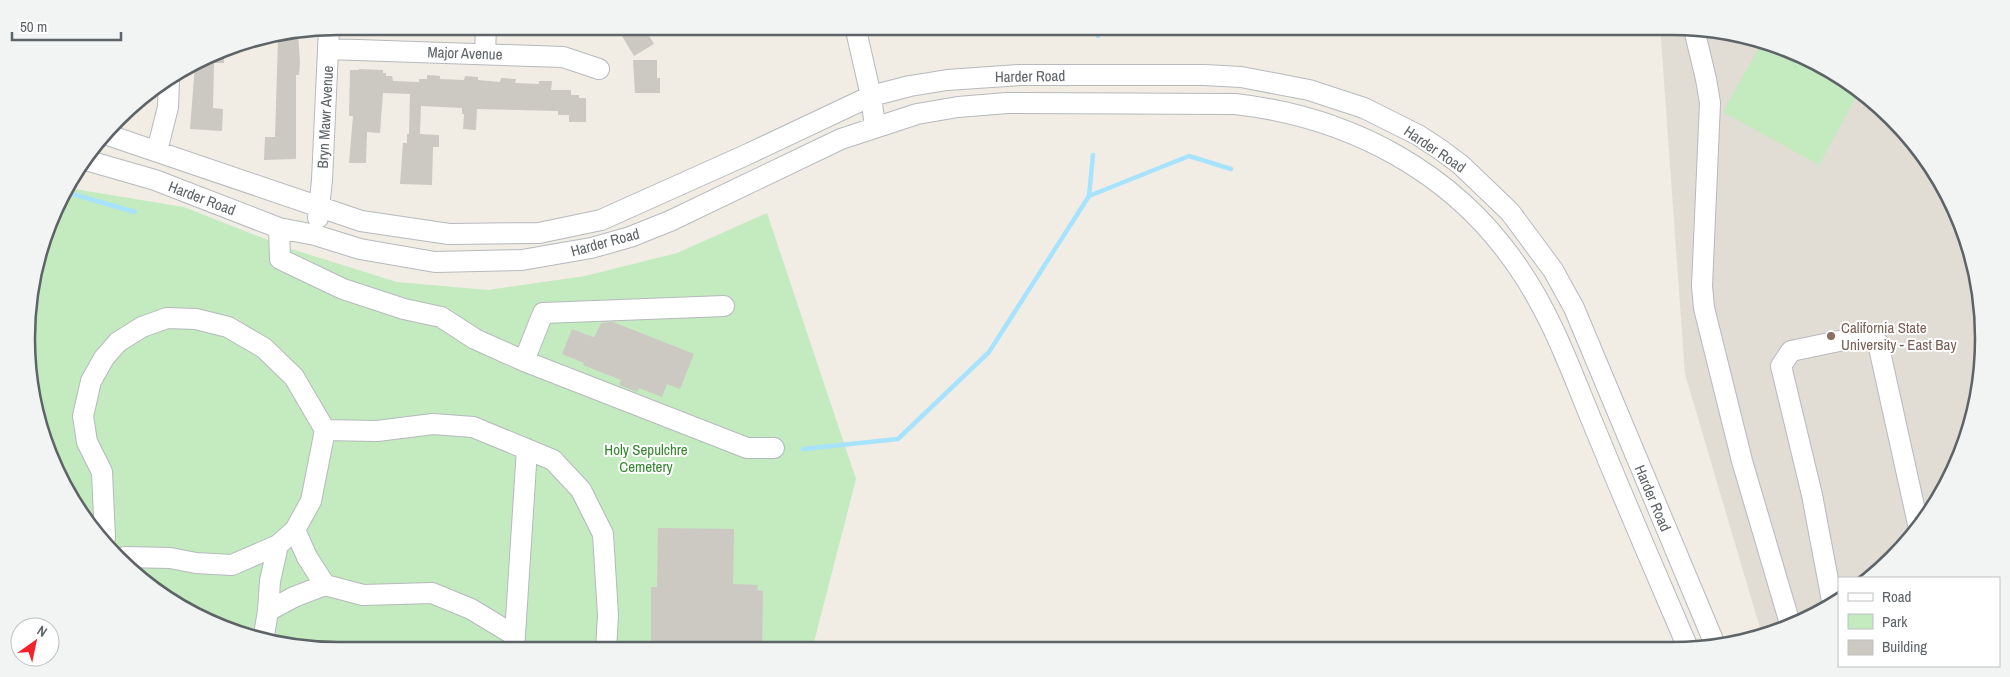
<svg xmlns="http://www.w3.org/2000/svg" width="2010" height="677" viewBox="0 0 2010 677" font-family="'Archivo Narrow',sans-serif">
<style>
.education{fill:#e1dcd4}
.green{fill:#c4eac0}
.lines{fill:none;stroke-linecap:round;stroke-linejoin:round}
.stream{stroke:#a7e3ff;stroke-width:4.5}
.building{fill:#ccc8c2}
.minor-casing{stroke:#b6b9bd;stroke-width:22}
.minor{stroke:#fff;stroke-width:20}
.education-dot{fill:#8d6e63;stroke:#fff;stroke-width:2}
.labels{text-anchor:middle;dominant-baseline:central;stroke-width:4;stroke-linejoin:round;paint-order:stroke}
.street-label{font-size:15px;fill:#5d6367;stroke:#fff}
.education-label{font-size:15px;fill:#785e54;stroke:#fff;text-anchor:start}
.park-label{font-size:15px;fill:#32862c;stroke:#fff}
.rim{fill:none;stroke:#5d6367;stroke-width:2.5}
</style>
<rect width="100%" height="100%" fill="#f1ede5"/>
<!-- education -->
<path class="education" d="M1660 26 1752 37 1861 91 1942 182 1981 297 1973 419 1942 495 1878 573 1869 578H1839V597L1791 627 1762 635 1685 374Z"/>
<!-- green -->
<path class="green" d="M1762 42 1860 90 1819 165 1723 112Z
M68 188 184 207 288 248 397 282 488 290 585 276 677 253 767 213 856 479 812 650 339 651 258 640 165 598 79 512 37 419 29 298 59 200Z"/>
<g class="lines">
<!-- stream -->
<path class="stream" d="M1098 36 1101 26
M65 192 135 212
M1089 196 1189 156 1231 169
M803 449 898 439 989 352 1089 196 1093 155"/>
</g>
<!-- building -->
<path class="building" d="M616 26H660L648 34 654 44 634 56Z
M298 34 300 62 299 75H296V159L264 160 265 137H275L278 38Z
M224 49V63H214L213 108 223 109 222 131 190 129 195 65 219 50Z
M633 60H657V78H660V93H635Z
M359 69 383 70V73H386V76H392L393 81 419 82V79H427V75L440 76V79L464 80 465 76 478 77V80L500 82 501 78 516 79 515 83 539 84V81H552L551 90H571V95H579V98H586V122H569V115H558V111L477 109 476 130 463 129 464 114H462V108L421 106 420 134 439 135V147H433L432 185 400 184 403 143H407V134H409L410 94 383 93 380 133 367 132 366 163H349L353 116H349L350 70H359Z
M613 322 694 354 680 389 667 384 662 397 639 388 637 392 619 385 621 380 583 365 584 363 562 354 572 329 593 337 595 336 601 323Z
M658 528 734 529 733 584 758 585 757 590 763 591 762 650H651V587H657Z"/>
<g class="lines">
<!-- minor casing -->
<g class="minor-casing">
<path id="minor" d="M855 26 871 96 875 127
M1694 29 1706 79 1710 103 1702 286 1704 308 1742 461 1791 627
M328 49 563 57 599 69
M485 54 486 26
M108 135 361 221 449 234 539 233 601 220 746 155 871 96 910 86 947 80 1020 75H1204L1241 77 1309 90 1364 108 1418 135 1441 150 1461 165 1510 212 1553 270 1574 308 1716 647
M157 151 168 107 169 81
M89 161 155 180 279 228 315 235 360 249 435 262 522 260 591 248 630 237 670 221 841 139 917 114 958 107 1007 103 1235 104C1350 117 1455 172 1520 270 1555 321 1575 382 1599 438 1628 509 1658 578 1688 648
M318 218 322 180 329 28
M279 228 280 259 343 289 404 309 441 317 475 339 524 361 543 313 724 306
M524 361 747 448H774
M325 430 377 431 433 424 473 427 553 460 581 490 603 534 608 615 606 650
M105 538 102 472 87 442 83 416 91 381 104 358 118 342 142 327 167 318 196 319 228 327 264 348 294 377 325 430 311 501 295 530 278 545 232 565 196 563 170 558 124 557
M278 545 270 581 268 611 294 597 325 585 307 557 295 530
M325 585 363 595 432 593 471 609 514 635
M1832 601 1812 495 1781 366 1791 351 1863 336 1878 343 1918 524
M264 641V635L268 611
M514 650 527 449"/>
</g>
<!-- minor -->
<use href="#minor" class="minor"/>
</g>
<!-- markers -->
<circle class="education-dot" cx="1831" cy="336" r="5"/>
<g class="labels">
<!-- street labels -->
<g class="street-label">
<text transform="translate(465 53) rotate(2)">Major Avenue</text>
<text transform="translate(1030 76) rotate(-1)">Harder Road</text>
<text transform="translate(325 117) rotate(-87)">Bryn Mawr Avenue</text>
<text transform="translate(1435 149) rotate(34)">Harder Road</text>
<text transform="translate(202 198) rotate(21)">Harder Road</text>
<text transform="translate(605 242) rotate(-15)">Harder Road</text>
<text transform="translate(1653 498) rotate(67)">Harder Road</text>
</g>
<!-- education labels -->
<g class="education-label">
<text x="1841" y="327">California State<tspan x="1841" dy="17">University - East Bay</tspan></text>
</g>
<!-- park labels -->
<g class="park-label">
<text x="646" y="449">Holy Sepulchre<tspan x="646" dy="17">Cemetery</tspan></text>
</g>
</g>
<!-- crop -->
<path d="M0 0H2010V677H0ZM338 35H1672A303 303 0 0 1 1975 338V339A303 303 0 0 1 1672 642H338A303 303 0 0 1 35 339V338A303 303 0 0 1 338 35Z" fill="#f2f3f3" fill-rule="evenodd"/>
<path class="rim" d="M338 35H1672A303 303 0 0 1 1975 338V339A303 303 0 0 1 1672 642H338A303 303 0 0 1 35 339V338A303 303 0 0 1 338 35Z"/>
<!-- legend -->
<rect x="1838" y="577" width="162" height="90" fill="#ffffff" stroke="#bec1c2"/>
<rect x="1848" y="593" width="25" height="8" fill="#ffffff" stroke="#bec1c2"/>
<text x="1882" y="602" font-size="15" fill="#5d6367">Road</text>
<rect x="1848" y="614" width="25" height="15" fill="#c4eac0" stroke="#bec1c2"/>
<text x="1882" y="627" font-size="15" fill="#5d6367">Park</text>
<rect x="1848" y="640" width="25" height="15" fill="#ccc8c2" stroke="#bec1c2"/>
<text x="1882" y="652" font-size="15" fill="#5d6367">Building</text>
<!-- north arrow -->
<g transform="translate(35 642) rotate(33)"><circle r="24" fill="#ffffff" stroke="#bec1c2"/>
<path d="M0-4L9 19L0 12L-9 19Z" fill="#fa222a"/>
<text y="-8" font-size="14" font-weight="bold" text-anchor="middle" fill="#5d6367">N</text>
</g>
<!-- scale -->
<path d="M12 32v8h109v-8" fill="none" stroke="#5d6367" stroke-width="2.5"/>
<text x="20" y="32" font-size="15" fill="#5d6367" stroke="#ffffff" stroke-width="4" paint-order="stroke">50 m</text>
</svg>
